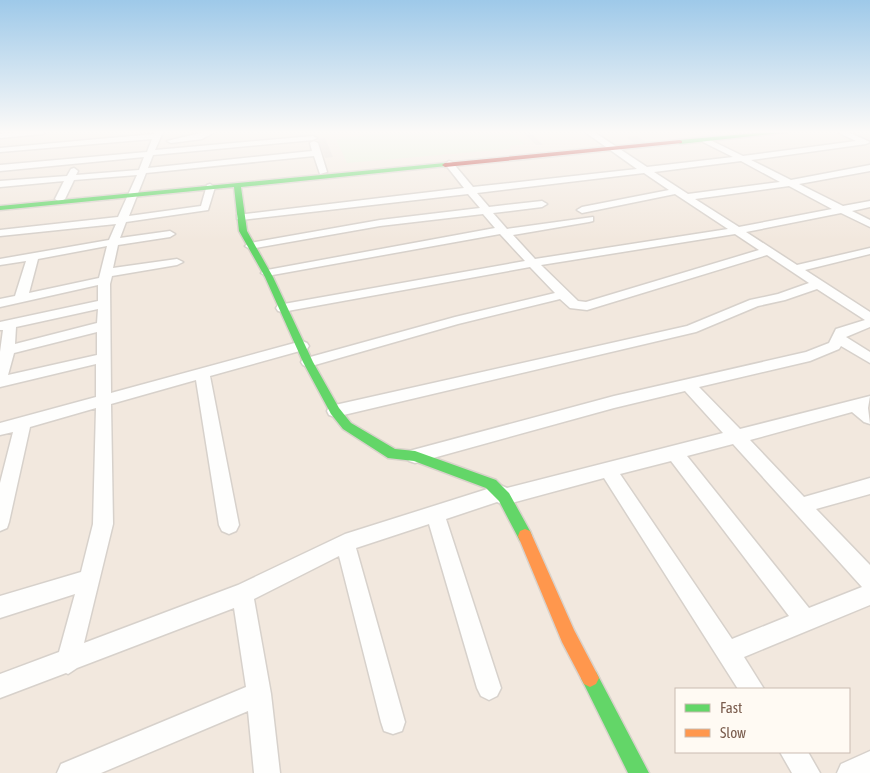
<svg xmlns="http://www.w3.org/2000/svg" width="870" height="773" viewBox="0 0 870 773" font-family="'Asap Condensed',sans-serif">
<style>
.residential{fill:#f2e8de;fill-rule:evenodd}
.green{fill:#e7f0db}
.building{fill:#e6ded7}
.lines{fill:none;stroke-linecap:round;stroke-linejoin:round}
.street-casing{stroke:#d7d1cb;stroke-width:3}
.fast-casing{stroke:#d9d2cb;stroke-width:3}
.slow-casing{stroke:#d9d2cb;stroke-width:3}
.jam-casing{stroke:#d9d2cb;stroke-width:3}
.street{fill:#fefefd;fill-rule:evenodd}
.fast{fill:#63d668;fill-rule:evenodd}
.slow{fill:#ff974d;fill-rule:evenodd}
.jam{fill:#b3261e;fill-rule:evenodd}
</style>
<rect width="100%" height="100%" fill="#f9f5f0"/>
<!-- residential -->
<path class="residential" d="M0 132H870V773H0ZM676 689H849V752H676Z"/>
<!-- green -->
<path class="green" d="M394 132H510L524 144 510 146 511 149 347 163 336 139Z"/>
<!-- building -->
<path class="building" d="M523 132H530L543 145H536Z
M637 136 646 142 634 143 626 137Z
M325 138 333 157 325 158 318 139Z"/>
<g class="lines">
<!-- street casing -->
<g class="street-casing">
<path id="street" d="M16 132H46L42 134 0 138V134Z
M155 132H163L155 150 313 136 317 138 313 140 153 155 148 168 312 151 310 143 314 141 318 143 327 172 320 174 314 156 146 173 129 216 201 206 207 185 210 184 215 187 208 210 126 222 120 238 170 231 175 234 170 237 118 245 113 268 177 259 183 262 177 265 112 276 110 284 111 393 302 341 307 343 309 346 307 349 210 376 239 525 236 531 229 534 222 531 219 525 196 380 111 404 113 524 84 643 238 585 345 534 500 485 507 488 723 433 685 391 614 408 415 463 409 461 406 456 409 451 614 396 806 352 829 343 836 329 865 320 817 289 785 300 758 306 696 332 335 417 329 415 327 411 329 407 335 405 687 326 750 300 778 294 809 283 767 255 587 310 570 308 560 299 458 324 308 367 303 365 301 362 303 359 455 317 555 293 530 267 282 312 278 311 276 308 278 305 525 261 500 234 267 276 261 273 267 270 495 228 483 214 380 226 250 249 245 246 250 243 380 220 480 208 468 194 241 220 237 219V215L464 188 445 164 449 161 452 162 473 187 637 169 585 132H594L647 167 733 157 703 142V138H706L743 156 856 141 837 132H848L870 142 866 144 751 160 791 180 870 165V171L799 184 843 206 870 201V207L852 211 870 220V227L841 213 746 232 797 265 870 248V254L805 270 870 312V327L846 337 870 352V363L841 346 839 349 810 361 699 387 740 429 870 396 868 408 870 424 864 422 852 412 750 440 804 497 870 478V494L816 509 870 565V605L744 657 764 689H738L604 478 504 505 497 502 446 519 501 688 497 696 489 700 481 696 477 688 429 524 356 548 405 722 402 731 393 734 384 731 381 722 339 556 254 599 271 694 280 773H254L248 711 101 773H57L61 764 246 687 234 608 77 668 68 674 66 673 0 698V674L59 652 75 594 0 618V596L81 572 93 524 96 408 30 427 9 522 7 528 0 531V483L13 432 0 435V423L96 397V364L0 387V352L3 330H0V322L98 301V285L0 307V299L15 296 26 261 0 265V259L109 240 116 224 0 236V230L118 217 137 175 74 180 65 199 60 202 55 199 64 181 0 187V181L67 176 71 169 74 168 78 171 76 175 139 170 144 157 0 171V165L147 152 152 139 0 152V148L154 134ZM741 161 780 182 688 194 654 172ZM644 173 669 190 582 207 577 210 582 213 675 194 728 229 535 259 513 235 589 222 593 221V217L507 229 493 213 542 207 547 204 542 201 489 207 477 193ZM789 186 832 209 739 227 695 199ZM735 234 759 250 586 302 578 301 541 265ZM107 246 99 278 29 293 38 259ZM98 309 97 323 15 344 16 327ZM97 332V355L8 375 14 353ZM733 444 862 587 809 608 687 456ZM671 461 789 616 732 639 620 474Z
M204 132H215L202 139 171 143 167 141Z
M870 751V773H837L841 764Z
M780 752H808L820 773H792Z"/>
</g>
<!-- fast casing -->
<g class="fast-casing">
<path id="fast" d="M766 132H789L680 144 677 142 680 140Z
M445 163 447 164V166L241 187 247 231 273 277 313 362 339 408 351 423 395 449 415 451 496 480 509 493 530 531 532 536 530 541 525 543 520 541 499 501 486 488 414 461 388 458 343 429 331 414 303 362 265 277 239 231 234 187 0 210V206Z
M590 669 596 672 649 773H628L581 678 584 672Z"/>
</g>
<!-- slow casing -->
<g class="slow-casing">
<path id="slow" d="M525 529 530 531 574 630 596 672 599 678 596 684 590 687 584 684 562 642 518 536 520 531Z"/>
</g>
<!-- jam casing -->
<g class="jam-casing">
<path id="jam" d="M680 140 682 141V143L445 167 442 165 445 163Z"/>
</g>
<!-- street -->
<use href="#street" class="street"/>
<!-- fast -->
<use href="#fast" class="fast"/>
<!-- slow -->
<use href="#slow" class="slow"/>
<!-- jam -->
<use href="#jam" class="jam"/>
</g>
<!-- sky -->
<linearGradient id="sky" x2="0" y2="1"><stop stop-color="#9ec9e9"/><stop offset="0.55" stop-color="#fcfaf8"/><stop offset="1" stop-color="#fcfaf8" stop-opacity="0"/></linearGradient>
<rect width="870" height="240" fill="url(#sky)"/>
<!-- legend -->
<rect x="675" y="688" width="175" height="65" fill="#fffaf3" stroke="#cabbb1"/>
<rect x="685" y="704" width="25" height="8" fill="#63d668" stroke="#cabbb1"/>
<text x="720" y="713" font-size="15" fill="#7a5c4d">Fast</text>
<rect x="685" y="729" width="25" height="8" fill="#ff974d" stroke="#cabbb1"/>
<text x="720" y="738" font-size="15" fill="#7a5c4d">Slow</text>
</svg>
